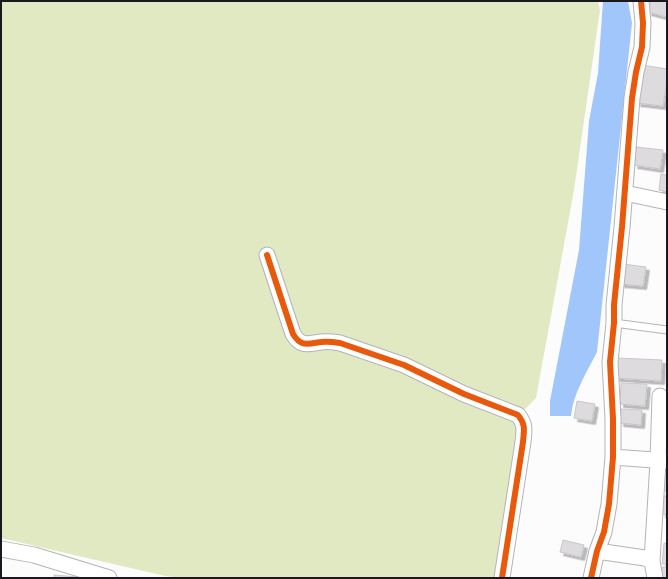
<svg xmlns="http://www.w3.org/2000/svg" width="668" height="579" viewBox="0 0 668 579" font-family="'Varela Round',sans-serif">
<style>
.green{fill:#e1e9c3}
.water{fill:#a1c6fc}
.building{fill:#dddbde;stroke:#c8c6ca;filter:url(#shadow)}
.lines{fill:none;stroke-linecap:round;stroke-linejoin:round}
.lane-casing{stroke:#b4b3b7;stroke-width:9}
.street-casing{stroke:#b4b3b7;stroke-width:17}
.lane{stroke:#fff;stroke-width:7}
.street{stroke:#fff;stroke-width:15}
.cycleway-casing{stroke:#fff;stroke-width:8}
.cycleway{stroke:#e8590c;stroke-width:6}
</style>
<defs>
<filter id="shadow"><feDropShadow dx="3.5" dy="3.5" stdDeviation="0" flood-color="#0004"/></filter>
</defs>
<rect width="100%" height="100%" fill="#fcfcfd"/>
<!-- green -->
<path class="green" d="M1 1H598L600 10 574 190 536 398 521 413 496 578H182L165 576 1 538Z"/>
<!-- water -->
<path class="water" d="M603 1H628L632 23 597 352C587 372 573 393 571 416H550V401L579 250 589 121 598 73Z"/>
<!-- building -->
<path class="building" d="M651 1H667V17L648 12Z
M642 65 667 69V80L663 106 637 103Z
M636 147 663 150 660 169 634 165Z
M661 174 667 175V192L659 190Z
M623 264 646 267 643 286 621 284Z
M617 358 662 360 661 381 616 378Z
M621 383 647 384 645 406 620 404Z
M577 401 595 404 592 421 574 418Z
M621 409 642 410 641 425 620 423Z
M665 468H667V491H663Z
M663 496H667V515L662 514Z
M563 540 584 545 581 557 560 552Z
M664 543H667V564H662Z
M662 567H667V578H662Z
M54 575 78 577V578H54Z"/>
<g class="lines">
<!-- lane casing -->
<g class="lane-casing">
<path id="lane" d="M614 323 667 330"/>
</g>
<!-- street casing -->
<g class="street-casing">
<path id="street" d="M625 193 667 202
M267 255 293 334C301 347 307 344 321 342 327 341 334 342 340 343L404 365 464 394 518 415C526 425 524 430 523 442L502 578
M613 457 667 461
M1 549 34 555 109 578
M597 551 645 558 652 561 655 578
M652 561 658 461 660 396
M591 578 597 551 604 532 609 504 613 457V419L610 362 614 323V305L622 227 632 98 636 72 642 47 643 23 641 1"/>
</g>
<!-- lane -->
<use href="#lane" class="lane"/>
<!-- street -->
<use href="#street" class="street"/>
<!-- cycleway casing -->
<g class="cycleway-casing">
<path id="cycleway" d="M267 255 293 334C301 347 307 344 321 342 327 341 334 342 340 343L404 365 464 394 518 415C526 425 524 430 523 442L502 578
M591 578 597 551 604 532 609 504 613 457V419L610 362 614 323V305L622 227 632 98 636 72 642 47 643 23 641 1"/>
</g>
<!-- cycleway -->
<use href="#cycleway" class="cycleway"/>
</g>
<!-- border -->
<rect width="668" height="579" fill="none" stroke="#1a181e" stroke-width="4"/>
</svg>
